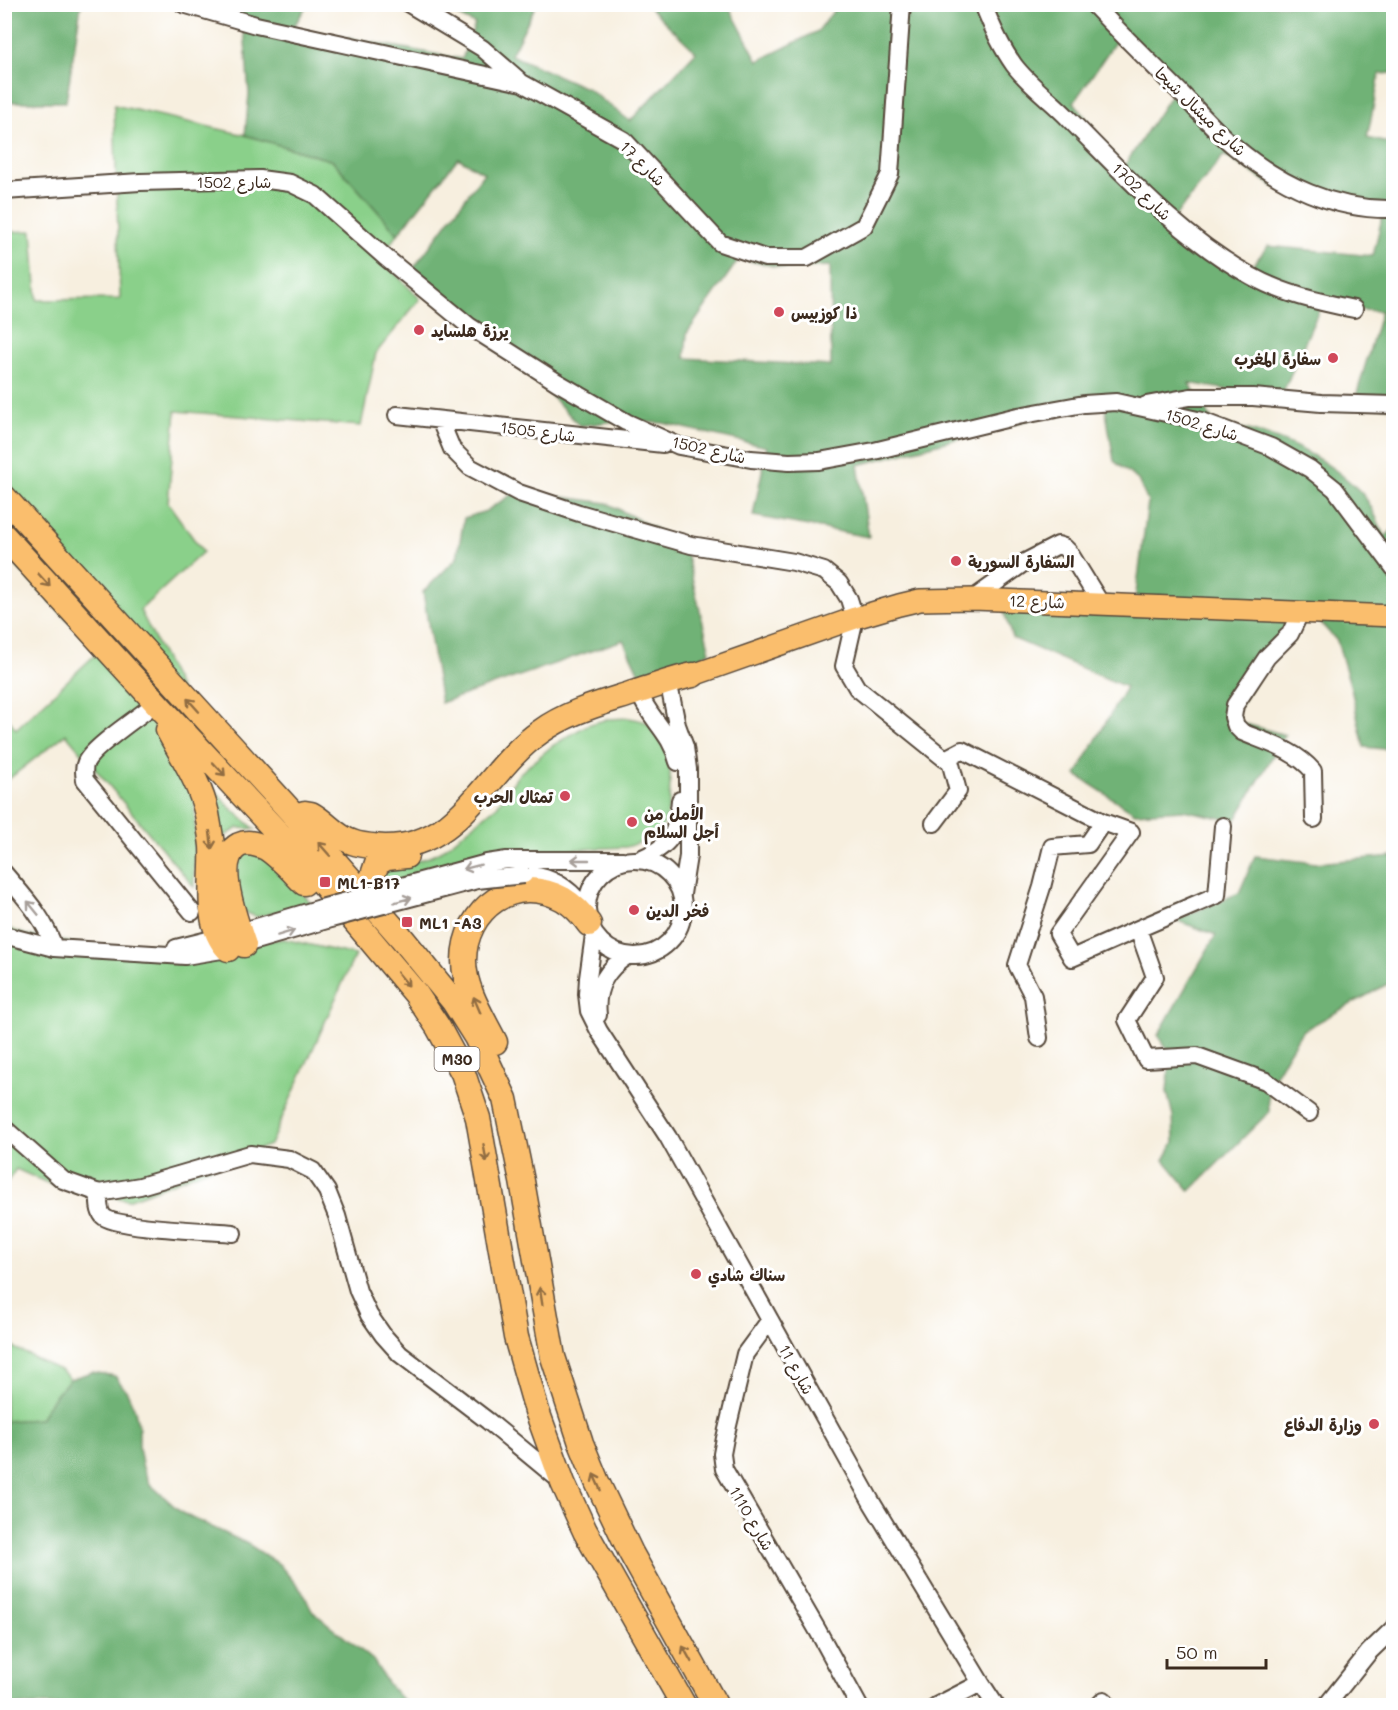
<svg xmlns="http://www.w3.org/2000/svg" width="1398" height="1710" viewBox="0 0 1398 1710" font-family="Mali,'Playpen Sans Arabic',sans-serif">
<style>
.green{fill:#8ad08a;stroke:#627d54;stroke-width:1.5}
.forest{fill:#6fb276;stroke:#556e4a;stroke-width:1.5;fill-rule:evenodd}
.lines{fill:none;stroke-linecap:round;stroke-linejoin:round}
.minor-casing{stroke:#57483b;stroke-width:20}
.major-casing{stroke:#57483b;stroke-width:24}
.highway-casing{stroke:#57483b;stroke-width:27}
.minor{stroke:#fff;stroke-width:16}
.major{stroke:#fabe6d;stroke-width:21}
.highway{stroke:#fabe6d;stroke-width:24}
.minor-bridge-casing{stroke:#57483b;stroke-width:20;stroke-linecap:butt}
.minor-bridge{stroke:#fff;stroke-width:16}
.oneway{stroke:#916d42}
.oneway2{stroke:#a79f9a}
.poi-dot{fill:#d1495b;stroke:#fff;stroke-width:2}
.labels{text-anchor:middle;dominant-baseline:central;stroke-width:6;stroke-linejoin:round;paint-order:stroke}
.shield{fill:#fff;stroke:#766a62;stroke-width:1.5}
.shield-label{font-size:15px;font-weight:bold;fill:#3b2a1e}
.street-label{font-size:16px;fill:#3b2a1e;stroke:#fff}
.poi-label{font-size:16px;font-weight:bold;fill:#3b2a1e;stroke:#fff;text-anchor:start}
</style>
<rect width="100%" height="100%" fill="#fff"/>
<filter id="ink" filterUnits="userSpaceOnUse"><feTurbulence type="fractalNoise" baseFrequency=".0167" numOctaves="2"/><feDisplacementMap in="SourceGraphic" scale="12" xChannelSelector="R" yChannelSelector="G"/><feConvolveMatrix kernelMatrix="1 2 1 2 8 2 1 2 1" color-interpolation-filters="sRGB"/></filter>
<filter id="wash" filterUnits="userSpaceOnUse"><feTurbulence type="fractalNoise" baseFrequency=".008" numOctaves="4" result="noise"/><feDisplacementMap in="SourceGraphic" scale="24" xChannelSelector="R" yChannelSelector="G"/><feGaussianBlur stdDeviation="1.35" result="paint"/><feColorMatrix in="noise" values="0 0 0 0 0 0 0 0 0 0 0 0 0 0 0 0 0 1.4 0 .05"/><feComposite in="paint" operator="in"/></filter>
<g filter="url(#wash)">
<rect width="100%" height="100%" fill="#f7efdf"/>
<!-- green -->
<path class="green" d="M114 105 245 135 333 161 398 234 379 257 420 299 376 353 361 426 176 411 168 503 203 552 140 610 196 721 194 887 66 734 5 782 4 713 16 729 98 652 5 554V232L32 231 37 300 120 299Z
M629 718C634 719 642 720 647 723 669 735 670 759 670 781 669 820 668 836 626 847L506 853 378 885 380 872 427 858 442 850 497 806 519 774 552 746 587 725 608 719Z
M208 781C215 787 218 794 224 801 233 811 244 820 255 829L238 828 220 839Z
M248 850 278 865 311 903 257 917 247 913 242 908 235 889 239 856Z
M5 927 26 935 127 952 284 939 355 955 270 1145 128 1200 54 1186 16 1169 5 1185 4 1035 7 1031 4 1029Z
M4 1343 62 1371 70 1379 51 1401 40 1419 5 1421Z"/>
<!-- forest -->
<path class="forest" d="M5 4 81 5 66 102H5Z
M215 5H307L293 28 462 59 475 24 436 5H536L511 55 588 89 630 121 696 52 647 5H728L758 61 818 31 838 5H1393V73L1380 74 1367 138 1393 144V407H1353L1381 311 1320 308 1280 399 1189 383 1214 423C1262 430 1306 446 1344 477 1351 483 1359 489 1364 496 1373 508 1379 524 1385 537L1393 529V750L1364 747 1351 688 1337 641 1316 618 1296 613 1231 720 1285 735 1235 821 1183 810 1135 813 1076 775 1126 687 1012 638 1000 599 1135 601 1148 502 1138 480 1114 461 1104 400 858 465 869 537 753 516 767 447 663 423 615 421 580 426 527 371 410 273 484 173 458 158 398 234 333 161 245 135 249 94 243 16ZM1115 42 1178 84 1123 168 1074 102ZM1224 155 1284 193 1384 209 1373 256 1268 246 1245 275 1169 224ZM739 259 784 268 830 266 831 366 685 358 687 333Z
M517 491 607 503 684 544 710 652 645 686 623 640 441 703 423 592 457 558 464 518 486 511Z
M1255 856 1316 863 1393 856V981L1302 1031 1268 1086 1269 1112 1190 1191 1164 1160 1174 1142 1173 1116 1167 1092 1169 1069 1176 1052 1164 1047 1158 1035 1216 935 1175 920 1239 893Z
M92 1372 115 1376 127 1392 135 1410 139 1429V1448L143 1468 150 1484 182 1513 248 1544 279 1564 305 1595 312 1611 373 1660 388 1684 407 1705H5V1421L40 1419 51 1401 70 1379Z"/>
</g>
<g filter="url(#ink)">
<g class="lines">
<!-- minor casing -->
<g class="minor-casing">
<path id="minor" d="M183 4 256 25 522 83 624 140 720 243 765 258H807L864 226 890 174 902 4
M409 4 482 48 519 80
M983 4C991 25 1001 47 1014 65 1029 85 1052 101 1069 119 1126 176 1180 237 1251 276 1283 294 1319 302 1354 309
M1093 4C1120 33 1149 61 1177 89 1196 108 1214 130 1235 147 1280 185 1335 211 1394 209
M4 191 140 182 260 179 290 183 315 195 385 257 469 326 557 382 626 422 679 446 751 459 789 462 819 461 874 451 1018 416 1084 404 1116 402 1202 421 1271 447 1310 469 1335 489 1394 568
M1146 405 1190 397H1253L1321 403 1394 405
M397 415 663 444
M440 420 452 449 470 467 519 493 579 513 691 545 794 562 824 571 839 583 849 599 855 618 844 666 857 688 945 759 962 750 1103 822 1131 832 1058 934 1072 958 1138 929
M973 599 1025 562 1058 545 1064 547 1069 552 1101 604
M1301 611 1290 634 1267 657 1235 705 1233 717 1236 726 1242 732C1268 743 1295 750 1313 771L1314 819
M666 681 670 690 677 725 685 747 688 769V856L682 894
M639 692C648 718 671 732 678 762
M156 703C140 716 94 746 86 762 83 768 84 774 85 780L192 912
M934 823 958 791 949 757
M1223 826 1217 895 1138 929 1155 977 1127 1020 1146 1059 1197 1056 1266 1081 1309 1113
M587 908a48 48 0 1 1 96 0a48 48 0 1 1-96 0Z
M529 860H623
M638 860C671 846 677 835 680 800
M4 873C24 897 45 918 54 948
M524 875C544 875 562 883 576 898
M4 935 54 948 185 956 228 949 327 920
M594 935 588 978 587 994 589 1011 599 1031 668 1137 872 1503 981 1683 996 1706
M176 948 240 932 321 908
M598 1015C595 989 605 970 627 956
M1039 1038 1033 996 1017 965 1042 887 1052 847 1088 844 1103 822
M4 1128 63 1180 99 1193 140 1186 250 1154 289 1159 313 1171 327 1191 337 1216 358 1291 369 1315 383 1335 400 1354 488 1421 562 1482
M99 1193C99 1200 98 1210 103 1216 114 1228 212 1231 233 1233
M770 1320 745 1354 725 1438 722 1454 724 1469 818 1631 859 1706
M936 1706 981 1683
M1098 1706 1104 1700
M1326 1706 1369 1652 1394 1628"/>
</g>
<!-- major casing -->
<g class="major-casing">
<path id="major" d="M693 675 855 618 899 605 920 600 973 599 1394 616"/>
</g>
<!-- highway casing -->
<g class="highway-casing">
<path id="highway" d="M4 497 295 816 401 937 454 1002 476 1037 505 1099 522 1181 553 1357 581 1443 597 1482 631 1553 716 1706
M4 536 161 708 305 862 416 994 438 1027 463 1073 478 1118 516 1337 537 1411 563 1483 585 1531 684 1706
M168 730C183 758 200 783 207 814 209 825 211 836 212 846 214 879 203 923 228 949
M295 816 305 813 311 814C326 822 336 837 352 842 362 846 373 846 384 847 462 848 484 771 540 732 569 711 603 703 636 692 656 686 673 679 693 675
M372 904 370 884 377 863 387 858 406 856
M244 945C237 923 211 860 239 845 248 841 257 844 266 848 280 857 292 871 304 883
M495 1042C483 1018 464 989 464 961 464 909 514 872 563 899 573 905 582 914 589 924"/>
</g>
<!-- minor -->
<use href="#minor" class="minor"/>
<!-- major -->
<use href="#major" class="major"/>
<!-- highway -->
<use href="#highway" class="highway"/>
<!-- minor-bridge casing -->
<g class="minor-bridge-casing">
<path id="minor-bridge" d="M321 908 487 863 507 860H529
M327 920 477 880 524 875"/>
</g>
<!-- minor-bridge -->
<use href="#minor-bridge" class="minor-bridge"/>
</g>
<!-- one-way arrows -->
<defs><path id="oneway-shaft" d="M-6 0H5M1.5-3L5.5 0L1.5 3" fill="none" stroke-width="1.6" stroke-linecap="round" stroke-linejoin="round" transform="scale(1.5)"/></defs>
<g class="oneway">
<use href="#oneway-shaft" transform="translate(44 580) rotate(48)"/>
<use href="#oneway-shaft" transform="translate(193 705) rotate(-132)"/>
<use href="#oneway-shaft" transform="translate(219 769) rotate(47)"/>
<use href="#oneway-shaft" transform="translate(211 840) rotate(83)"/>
<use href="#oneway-shaft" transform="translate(324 849) rotate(-131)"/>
<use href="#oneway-shaft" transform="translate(403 979) rotate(50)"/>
<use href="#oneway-shaft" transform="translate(477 1005) rotate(-113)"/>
<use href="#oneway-shaft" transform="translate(485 1153) rotate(80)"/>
<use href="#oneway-shaft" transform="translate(541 1296) rotate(-99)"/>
<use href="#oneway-shaft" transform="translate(597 1482) rotate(-114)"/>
<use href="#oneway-shaft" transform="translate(687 1654) rotate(-119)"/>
</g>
<g class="oneway2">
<use href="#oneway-shaft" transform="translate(580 860) rotate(180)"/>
<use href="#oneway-shaft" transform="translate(472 867) rotate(165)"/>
<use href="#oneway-shaft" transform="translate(403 900) rotate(-15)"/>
<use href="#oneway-shaft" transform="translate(33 908) rotate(-129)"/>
<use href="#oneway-shaft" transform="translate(286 933) rotate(-17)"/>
</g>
</g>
<!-- markers -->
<g class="poi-dot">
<circle cx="779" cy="312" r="6"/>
<circle cx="419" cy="330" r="6"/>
<circle cx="1333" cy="358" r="6"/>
<circle cx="956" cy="561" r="6"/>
<circle cx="565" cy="796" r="6"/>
<circle cx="632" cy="822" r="6"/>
<rect x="319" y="876" width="12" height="12" rx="3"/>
<circle cx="634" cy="910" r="6"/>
<rect x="401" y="916" width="12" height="12" rx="3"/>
<circle cx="696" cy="1274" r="6"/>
<circle cx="1374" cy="1424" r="6"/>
</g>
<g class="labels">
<!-- shield labels -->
<rect class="shield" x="434.5" y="1047" width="45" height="24" rx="4.5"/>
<g class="shield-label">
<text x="457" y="1059">M30</text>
</g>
<!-- street labels -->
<g class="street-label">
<text transform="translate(1201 111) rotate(44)">شارع ميشال شيحا</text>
<text transform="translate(643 163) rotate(45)">شارع 17</text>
<text x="234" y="181">شارع 1502</text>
<text transform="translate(1142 191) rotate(44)">شارع 1702</text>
<text transform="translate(1202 424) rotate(17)">شارع 1502</text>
<text transform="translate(538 431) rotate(7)">شارع 1505</text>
<text transform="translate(709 449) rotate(13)">شارع 1502</text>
<text transform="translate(1037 601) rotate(2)">شارع 12</text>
<text transform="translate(797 1369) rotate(61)">شارع 11</text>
<text transform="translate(752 1518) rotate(60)">شارع 1110</text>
</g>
<!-- poi labels -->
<g class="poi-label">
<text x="791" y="312">ذا كوزبيس</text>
<text x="431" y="330">يرزة هلسايد</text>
<text x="1321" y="358" text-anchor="end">سفارة المغرب</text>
<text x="968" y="561">السفارة السورية</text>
<text x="553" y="796" text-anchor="end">تمثال الحرب</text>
<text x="644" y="813">الأمل من<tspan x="644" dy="18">أجل السلام</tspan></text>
<text x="337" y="882">ML1-B17</text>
<text x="646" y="910">فخر الدين</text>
<text x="419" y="922">ML1 -A3</text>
<text x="708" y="1274">سناك شادي</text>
<text x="1362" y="1424" text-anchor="end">وزارة الدفاع</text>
</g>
</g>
<!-- margin -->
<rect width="1398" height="1710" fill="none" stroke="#fff" stroke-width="24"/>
<!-- scale -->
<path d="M1167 1659v9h99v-9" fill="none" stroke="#3b2a1e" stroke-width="3"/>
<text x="1176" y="1659" font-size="18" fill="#3b2a1e" stroke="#ffffff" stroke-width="4.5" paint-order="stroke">50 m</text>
</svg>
